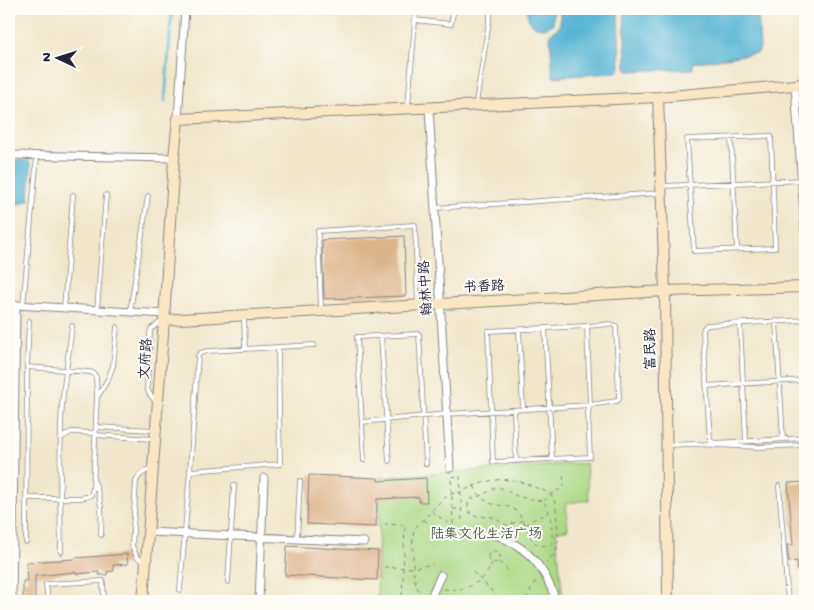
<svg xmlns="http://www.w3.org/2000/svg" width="814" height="610" viewBox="0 0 814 610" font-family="'Gochi Hand','LXGW WenKai TC',sans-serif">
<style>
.green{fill:#acd884;stroke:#677d60}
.water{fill:#55b4d3;stroke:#3c6b87}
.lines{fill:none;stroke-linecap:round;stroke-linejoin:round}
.stream{stroke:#55b4d3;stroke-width:2.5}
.building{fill:#ddb489}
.lane-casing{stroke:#898483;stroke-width:5.5}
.street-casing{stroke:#898483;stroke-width:9}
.secondary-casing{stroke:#898483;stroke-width:12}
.path{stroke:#898483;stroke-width:1;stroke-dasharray:4 4;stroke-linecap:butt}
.lane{stroke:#fff;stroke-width:4}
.street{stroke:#fff;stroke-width:7}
.secondary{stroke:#f9e7c3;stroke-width:10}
.labels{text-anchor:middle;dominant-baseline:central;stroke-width:4;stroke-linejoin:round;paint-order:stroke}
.street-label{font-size:14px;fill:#22223b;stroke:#fdfcf7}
.park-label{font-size:14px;fill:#4b5951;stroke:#fdfcf7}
</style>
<rect width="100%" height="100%" fill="#fdfcf7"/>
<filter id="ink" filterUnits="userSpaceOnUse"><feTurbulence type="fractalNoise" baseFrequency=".02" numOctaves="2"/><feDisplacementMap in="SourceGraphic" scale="10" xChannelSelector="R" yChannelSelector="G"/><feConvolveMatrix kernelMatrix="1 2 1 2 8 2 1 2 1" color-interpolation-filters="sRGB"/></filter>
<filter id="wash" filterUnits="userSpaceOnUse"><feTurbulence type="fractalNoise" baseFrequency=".0096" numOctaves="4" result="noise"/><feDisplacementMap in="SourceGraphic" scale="20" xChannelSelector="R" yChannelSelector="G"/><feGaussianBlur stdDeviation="1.12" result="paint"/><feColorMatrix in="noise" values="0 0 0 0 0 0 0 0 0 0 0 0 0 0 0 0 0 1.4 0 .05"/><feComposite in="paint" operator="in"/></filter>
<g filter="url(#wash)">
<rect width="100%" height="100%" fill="#f0e6cb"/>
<!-- green -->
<path class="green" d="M586 463 589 500 566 503 568 529 556 532 563 601H377L380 477Z"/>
<!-- water -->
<path class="water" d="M527 9H554L553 24C539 34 526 24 527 9Z
M560 9H618L620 67 618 71 613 73 553 77 550 34 560 26Z
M624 9H758L760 48 758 53 693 63V69L628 71 626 67Z
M9 160 29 161 31 164 29 200 20 204H9Z"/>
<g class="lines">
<!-- stream -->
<path class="stream" d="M165 101 172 9"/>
</g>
<g id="blocks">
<!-- building -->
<path class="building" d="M404 236 406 296 324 299 322 240Z
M309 475 378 478V481L426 478 427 502H419V497L377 499 376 527 307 524Z
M805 482V571H798L797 561 789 562 787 545H793L788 483Z
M287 546 378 551 377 580 285 575Z
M127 554 128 564 113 565 114 571 107 572V575H99V572L76 574V572L35 576V601H23V581H27L26 562 75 559V558Z"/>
</g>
</g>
<g filter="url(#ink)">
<use href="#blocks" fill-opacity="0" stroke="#898483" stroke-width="1"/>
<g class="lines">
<!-- lane casing -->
<g class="lane-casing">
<path id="lane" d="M415 20 451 24 454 9
M476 103 491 9
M408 106 416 9
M771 136 775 248 694 251 687 139Z
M731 138 737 249
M663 186 805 180
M435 208 660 193
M23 306 37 156
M64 308 73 195
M321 309 318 231 415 225 418 305
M97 310 106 195
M130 312 148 196
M244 316 245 349
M805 320 707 325 704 328 703 332 710 440 712 442 715 443 805 438
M776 321 783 439
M740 323 746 441
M587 326 590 405 588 412 590 457 493 462 488 331Z
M545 328 552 459
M519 329 523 409
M381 336 389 461
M706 386 805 380
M98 396 108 379 113 366 117 327
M155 401 149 393 147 388 150 333 151 329 162 321
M514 410 516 461
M362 422 447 414 590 405 617 401 619 399 616 326 611 324 587 326
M96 427 154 430
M95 435 153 439
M61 438 71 432 96 433
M667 445 695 444 758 447 805 445
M364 460 357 337 419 334 426 464
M190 471 198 356 200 353 208 351 314 345
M94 481C102 500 102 514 101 535
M779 486 788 601
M26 498H80L86 497 91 495 93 488 97 396 96 377 93 373 89 372 27 367
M297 539 300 481
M26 542 27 367 29 321
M61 552C60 503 59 455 62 406 64 380 69 353 72 326
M144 562 137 557 132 546 136 481 140 475 150 468
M228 582 234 485
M180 590 190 471 280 464 278 348
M48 601 46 584 103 581 104 601"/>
</g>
<!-- street casing -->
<g class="street-casing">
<path id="street" d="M795 85 805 231
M429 108 450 468
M178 119 185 9
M9 155 174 158
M9 307 16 305 165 314
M148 532 364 542
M496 535C530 548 545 568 556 601
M12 601 16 305
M259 601 264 478
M429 601 441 575"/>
</g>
<!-- secondary casing -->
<g class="secondary-casing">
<path id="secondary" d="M658 97 665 291 668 601
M164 320 665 291 805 287
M143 601 164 320 174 158 178 119 658 97 795 85 805 83"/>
</g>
<!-- path -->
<path class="path" d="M474 486C478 493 482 500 490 503 498 507 509 504 516 511 524 518 528 533 534 542 541 548 550 545 558 544
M544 501 551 494 564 487 563 473
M453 509H461
M432 512 450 524
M424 520 438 531
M523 521H518L509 525 504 524 493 517 473 516 470 513 468 508V503L471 499 480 496 497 487 501 488 519 497 543 501C553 514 551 529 553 544
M453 524 451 477 460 476 462 524
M526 525 532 520 545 515 549 510
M488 557a6 6 0 1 1 12 0a6 6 0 1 1-12 0Z
M499 562 508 570
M384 567 413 568 433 564
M473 572 491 590 497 599
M444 589C460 591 476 587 486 574 489 571 490 566 492 563
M423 597C413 586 413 568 413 554 413 546 412 538 414 531 417 524 424 519 429 514 435 507 443 497 452 494 456 493 459 493 463 491 487 479 506 475 532 486 538 489 548 491 552 496 557 503 556 514 557 522 559 544 560 546 546 564
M526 599 537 578
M381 600H399L402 598 405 525 385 524
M487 601 547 598"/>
<!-- lane -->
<use href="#lane" class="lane"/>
<!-- street -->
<use href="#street" class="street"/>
<!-- secondary -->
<use href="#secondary" class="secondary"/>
</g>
</g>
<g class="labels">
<!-- street labels -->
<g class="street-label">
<text transform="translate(427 288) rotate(-93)">翰林中路</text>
<text transform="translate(484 288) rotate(-3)">书香路</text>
<text transform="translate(652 349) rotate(-91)">富民路</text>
<text transform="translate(147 359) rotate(-86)">文府路</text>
</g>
<!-- park labels -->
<g class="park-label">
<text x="486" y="535">陆集文化生活广场</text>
</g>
</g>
<!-- margin -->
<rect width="814" height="610" fill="none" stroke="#fdfcf7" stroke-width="30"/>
<!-- north arrow -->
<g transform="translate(58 58) rotate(274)" stroke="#fdfcf7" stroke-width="4" paint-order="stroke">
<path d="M0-4L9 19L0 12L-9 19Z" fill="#22223b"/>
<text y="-8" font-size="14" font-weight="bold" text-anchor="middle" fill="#22223b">N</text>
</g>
</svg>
